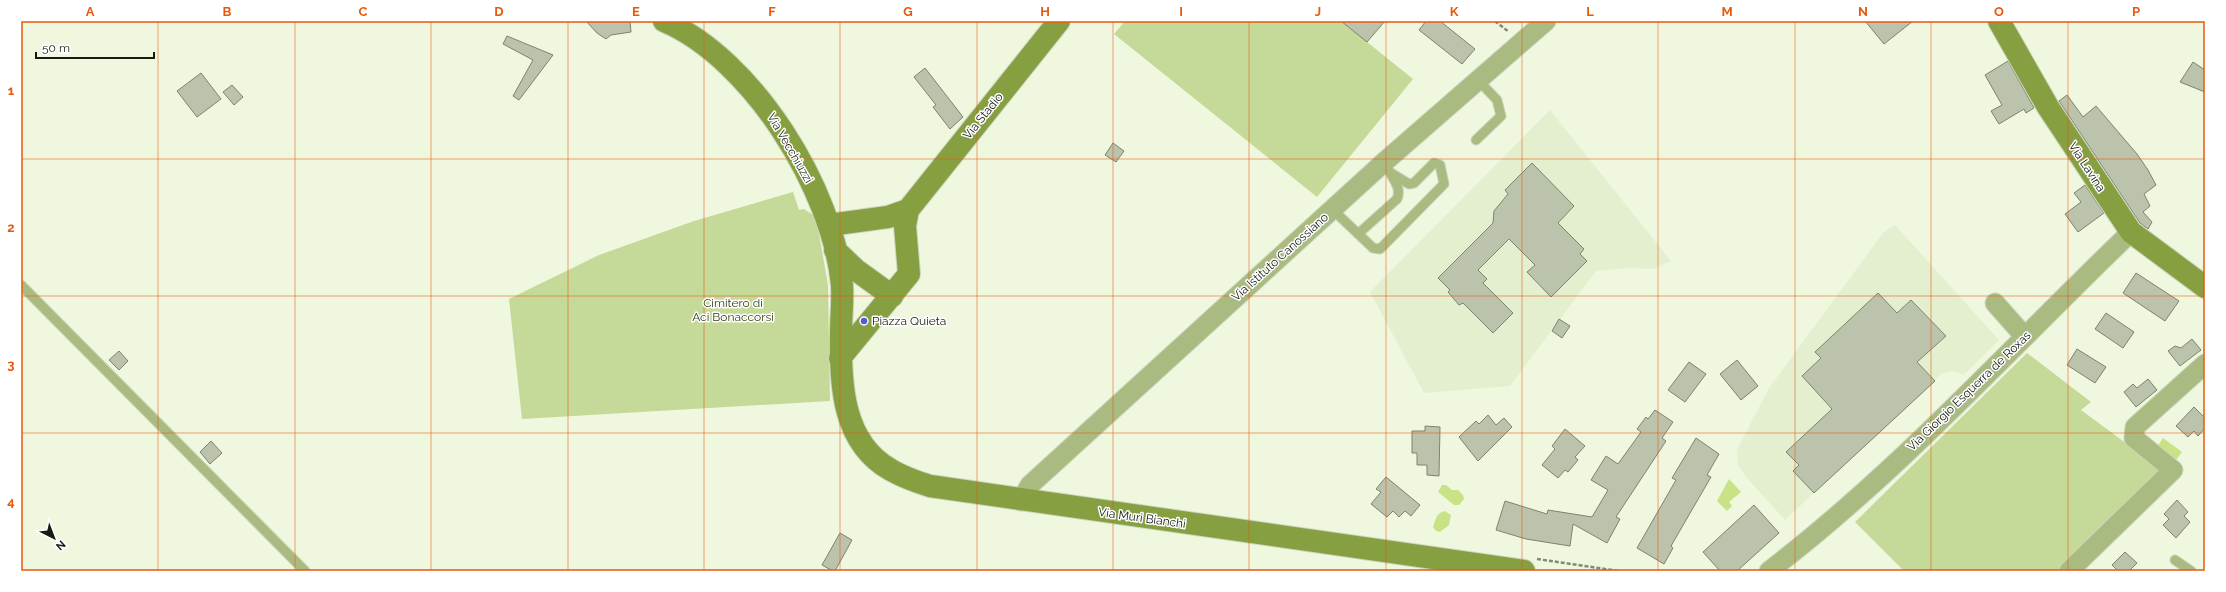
<svg xmlns="http://www.w3.org/2000/svg" width="2226" height="592" viewBox="0 0 2226 592" font-family="Raleway,sans-serif">
<style>
.built{fill:#e4efcf}
.green{fill:#c5d998}
.water{fill:#c8e285}
.building{fill:#bbc3ac;stroke:#7d846e}
.lines{fill:none;stroke-linecap:round;stroke-linejoin:round}
.lane-casing{stroke:#ccd4be;stroke-width:11}
.street-casing{stroke:#ccd4be;stroke-width:21}
.secondary-casing{stroke:#ccd4be;stroke-width:24}
.path{stroke:#838978;stroke-width:2.5;stroke-dasharray:4 2;stroke-linecap:butt}
.lane{stroke:#a9bb80;stroke-width:9}
.street{stroke:#a9bb80;stroke-width:19}
.secondary{stroke:#869f40;stroke-width:22}
.grid{fill:none;stroke:#e8590c;stroke-width:1;stroke-opacity:0.55}
.poi-dot{fill:#4b5ed3;stroke:#fff;stroke-width:1.5}
.labels{text-anchor:middle;dominant-baseline:central;stroke-width:3;stroke-linejoin:round;paint-order:stroke}
.street-label{font-size:12px;fill:#171a11;stroke:#fff}
.park-label{font-size:12px;fill:#343e18;stroke:#fff}
.poi-label{font-size:12px;fill:#171a11;stroke:#fff;text-anchor:start}
.neatline{fill:none;stroke:#e8590c;stroke-width:1.5}
.grid-label{font-size:13px;text-anchor:middle;font-weight:bold;fill:#e8590c}
</style>
<rect width="100%" height="100%" fill="#eff7df"/>
<!-- built -->
<path class="built" d="M1550 110 1671 261 1653 269 1629 268 1596 271 1510 386 1424 393 1370 292Z
M1895 225 1999 340 1964 375 1952 371 1941 374 1785 520 1746 477 1738 465 1737 450 1769 388 1883 233Z"/>
<!-- green -->
<path class="green" d="M1125 21H1341L1413 79 1317 197 1114 34Z
M793 192 799 210 804 209 816 217 828 285 830 401 522 419 509 299 599 255 694 221Z
M2027 353 2091 402 2081 410 2165 472 2061 571H1904L1855 522Z"/>
<!-- water -->
<path class="water" d="M2163 438 2182 452 2175 461 2157 447Z
M1729 479 1741 492 1729 502 1732 506 1727 511 1717 501Z
M1442 485H1446L1452 490H1458L1463 495 1464 499 1459 505H1454L1438 492Z
M1445 511 1451 515 1449 525 1440 532 1436 531 1433 527C1436 519 1436 513 1445 511Z"/>
<!-- building -->
<path class="building" d="M586 21H630L631 32 611 35 606 39 597 33Z
M1341 21H1385L1367 42Z
M1426 21H1440L1475 49 1462 64 1419 30Z
M1865 21H1913L1884 44Z
M507 36 553 55 519 100 513 96 533 60 503 44Z
M2008 61 2034 108 2026 113 2024 109 1999 124 1991 111 2002 105 1985 75Z
M2193 62 2205 70V92L2180 82Z
M925 68 963 117 950 129 933 107 936 105 914 77Z
M201 73 221 99 197 117 177 91Z
M232 85 243 97 234 105 223 92Z
M2067 95 2083 117 2096 106 2137 154 2148 170 2156 185 2144 194 2150 206 2143 212 2152 222 2148 229 2140 223 2059 101Z
M1113 143 1124 151 1116 162 1105 155Z
M1532 163 1574 206 1558 223 1584 249 1580 254 1587 261 1551 297 1527 272 1535 265 1509 239 1478 270 1487 279 1483 283 1513 313 1493 333 1463 303 1459 305 1448 292 1450 290 1438 278 1493 223 1494 211 1508 194 1505 190Z
M2085 185 2104 213 2078 232 2065 214 2081 202 2074 193Z
M2136 273 2179 301 2165 321 2123 293Z
M1878 293 1897 313 1911 300 1946 336 1917 362 1935 381 1814 493 1793 471 1799 465 1786 452 1832 409 1802 376 1821 358 1815 352Z
M2106 313 2134 332 2123 348 2095 329Z
M1559 319 1570 326 1562 338 1552 331Z
M2192 339 2201 350 2180 366 2168 351 2175 346 2181 348Z
M2077 349 2106 367 2095 383 2067 365Z
M119 351 128 361 119 370 109 360Z
M1737 360 1758 386 1741 400 1720 374Z
M1689 362 1706 374 1685 402 1668 390Z
M2148 379 2157 390 2136 407 2124 392 2133 384 2137 388Z
M2194 407 2205 418V428L2198 436 2194 431 2188 437 2176 426Z
M1655 410 1673 422 1662 438 1666 441 1616 517 1620 519 1607 543 1573 524 1570 546 1526 539 1496 530 1505 501 1547 514 1548 510 1592 517 1608 490 1591 480 1606 456 1618 464 1641 432 1637 429 1646 417 1648 419Z
M1488 415 1496 425 1504 418 1512 427 1478 461 1459 437 1476 421 1479 424Z
M1425 426 1440 427 1439 476 1427 475V465H1417V453H1412V431H1425Z
M1565 429 1585 446 1575 457 1578 460 1568 472 1565 470 1558 478 1542 465 1555 449 1552 446Z
M1696 438 1719 454 1707 475 1711 477 1671 546 1673 548 1664 564 1637 548 1676 480 1672 478Z
M211 441 222 453 210 464 200 452Z
M1386 477 1420 505 1411 516 1405 511 1399 517 1393 511 1387 517 1371 504 1381 492 1376 489Z
M2177 500 2188 512 2184 516 2190 522 2176 538 2163 525 2169 519 2164 514Z
M1754 505 1779 533 1737 571H1720L1703 552Z
M840 533 852 540 835 571H833L822 565Z
M2125 552 2137 563 2129 571H2118L2112 565Z"/>
<g class="lines">
<!-- lane casing -->
<g class="lane-casing">
<path id="lane" d="M1476 140 1501 116 1497 100 1477 79
M1332 209 1373 248 1380 249 1444 184 1440 165 1434 163 1414 183 1409 184 1391 173 1382 164
M1358 234 1397 199C1401 190 1396 183 1391 174
M21 285 305 571
M2175 560 2191 571"/>
</g>
<!-- street casing -->
<g class="street-casing">
<path id="street" d="M1995 303 2025 337
M1021 501 1030 485 1382 164 1546 21
M1769 571C1901 470 2012 346 2131 232
M2069 571 2173 470 2134 438 2135 427 2205 364"/>
</g>
<!-- secondary casing -->
<g class="secondary-casing">
<path id="secondary" d="M664 21C753 59 833 190 842 285 843 301 841 317 841 333 840 383 842 443 891 470 903 477 917 482 930 486L1524 571
M1999 21 2048 107 2131 232 2205 287
M829 225 888 217 908 210
M835 250 856 270 892 296
M840 358 909 274 905 226 908 210 1059 21"/>
</g>
<!-- path -->
<path class="path" d="M1495 21 1509 32
M1537 559 1619 571"/>
<!-- lane -->
<use href="#lane" class="lane"/>
<!-- street -->
<use href="#street" class="street"/>
<!-- secondary -->
<use href="#secondary" class="secondary"/>
</g>
<!-- grid -->
<path class="grid" d="M158 21V571M295 21V571M431 21V571M568 21V571M704 21V571M840 21V571M977 21V571M1113 21V571M1249 21V571M1386 21V571M1522 21V571M1658 21V571M1795 21V571M1931 21V571M2068 21V571M21 159H2205M21 296H2205M21 433H2205"/>
<!-- markers -->
<circle class="poi-dot" cx="864" cy="321" r="4"/>
<g class="labels">
<!-- street labels -->
<g class="street-label">
<text transform="translate(983 116) rotate(-51)">Via Stadio</text>
<text transform="translate(790 148) rotate(60)">Via Vecchiuzzi</text>
<text transform="translate(2087 167) rotate(57)">Via Lavina</text>
<text transform="translate(1280 257) rotate(-42)">Via Istituto Canossiano</text>
<text transform="translate(1969 391) rotate(-44)">Via Giorgio Esquerra de Roxas</text>
<text transform="translate(1142 518) rotate(8)">Via Muri Bianchi</text>
</g>
<!-- park labels -->
<g class="park-label">
<text x="733" y="303">Cimitero di<tspan x="733" dy="14">Aci Bonaccorsi</tspan></text>
</g>
<!-- poi labels -->
<g class="poi-label">
<text x="872" y="321">Piazza Quieta</text>
</g>
</g>
<!-- border -->
<rect width="2226" height="592" fill="none" stroke="#ffffff" stroke-width="44"/>
<!-- north arrow -->
<g transform="translate(54 538) rotate(138)" stroke="#ffffff" stroke-width="3" paint-order="stroke">
<path d="M0-3L7 15L0 10L-7 15Z" fill="#171a11"/>
<text y="-6" font-size="11" font-weight="bold" text-anchor="middle" fill="#171a11">N</text>
</g>
<!-- scale -->
<path d="M36 52v6h118v-6" fill="none" stroke="#171a11" stroke-width="2"/>
<text x="42" y="52" font-size="12" fill="#171a11" stroke="#ffffff" stroke-width="3" paint-order="stroke">50 m</text>
<rect x="22" y="22" width="2182" height="548" class="neatline"/>
<g class="grid-label">
<text x="90" y="16">A</text>
<text x="227" y="16">B</text>
<text x="363" y="16">C</text>
<text x="499" y="16">D</text>
<text x="636" y="16">E</text>
<text x="772" y="16">F</text>
<text x="908" y="16">G</text>
<text x="1045" y="16">H</text>
<text x="1181" y="16">I</text>
<text x="1318" y="16">J</text>
<text x="1454" y="16">K</text>
<text x="1590" y="16">L</text>
<text x="1727" y="16">M</text>
<text x="1863" y="16">N</text>
<text x="1999" y="16">O</text>
<text x="2136" y="16">P</text>
<text x="11" y="95">1</text>
<text x="11" y="232">2</text>
<text x="11" y="369">3</text>
<text x="11" y="506">4</text>
</g>
</svg>
